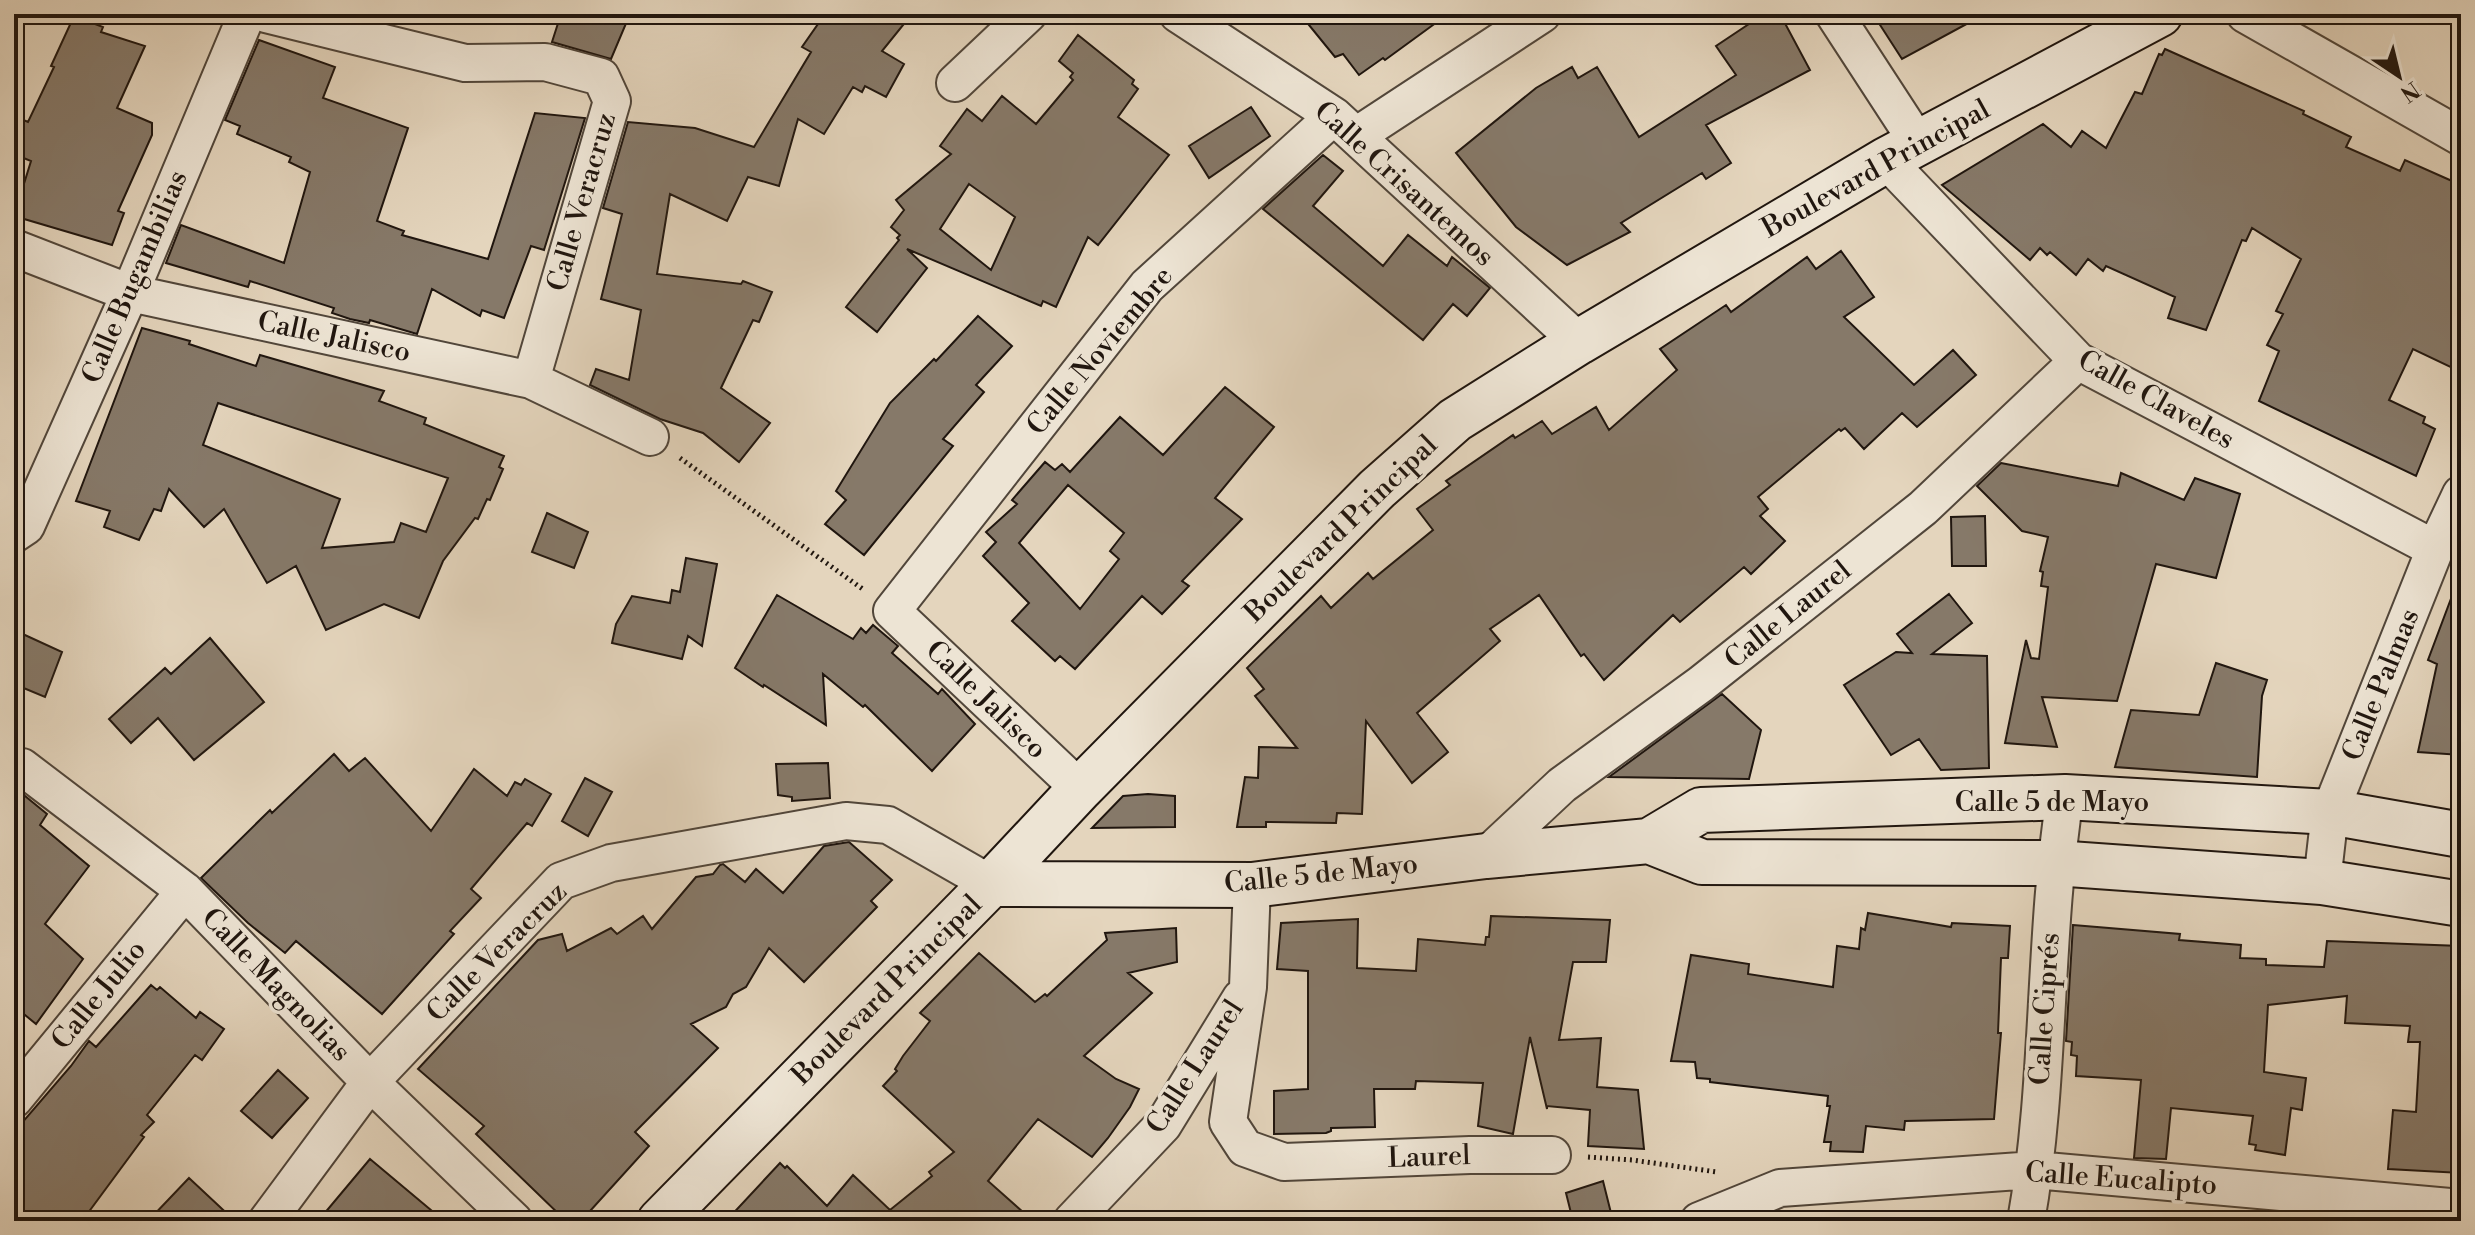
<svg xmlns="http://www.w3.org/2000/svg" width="2475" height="1235" viewBox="0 0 2475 1235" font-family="'Libre Bodoni',serif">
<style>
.building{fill:#867969;stroke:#20160f;stroke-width:2;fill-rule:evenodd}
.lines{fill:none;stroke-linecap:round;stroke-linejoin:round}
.street-casing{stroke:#51463a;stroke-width:40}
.secondary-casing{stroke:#20160f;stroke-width:48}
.path{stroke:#20160f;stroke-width:5;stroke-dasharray:2 4;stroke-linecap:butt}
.street{stroke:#ede4d4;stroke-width:36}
.secondary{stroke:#ede4d4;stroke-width:44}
.labels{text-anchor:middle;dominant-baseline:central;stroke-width:7;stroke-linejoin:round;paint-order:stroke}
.street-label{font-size:28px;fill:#20160f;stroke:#ede4d4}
</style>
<rect width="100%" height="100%" fill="#e4d5bd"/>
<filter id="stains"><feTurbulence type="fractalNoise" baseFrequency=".0025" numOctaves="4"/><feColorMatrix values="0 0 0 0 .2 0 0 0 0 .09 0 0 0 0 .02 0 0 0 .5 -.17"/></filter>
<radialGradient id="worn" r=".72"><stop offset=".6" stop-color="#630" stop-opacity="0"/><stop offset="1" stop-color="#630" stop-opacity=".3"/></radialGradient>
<!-- building -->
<path class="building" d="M561 14H630L611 59 552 42Z
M825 14H912L882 51 904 64 886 97 865 86 862 92 853 87 824 134 798 119 779 186 748 177 727 221 670 194 657 274 741 284 743 281 772 292 759 322 753 320 721 388 770 423 739 462 703 433 660 419 590 385 596 369 629 380 641 310 601 299 622 214 603 208 628 122 695 128 754 147 811 52 802 47Z
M1300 14H1448L1385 60 1383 58 1359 75 1343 54 1335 57Z
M1764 14H1780L1810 70 1706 125 1731 163 1706 179 1702 173 1621 223 1630 232 1567 265 1516 227 1456 153 1536 88 1572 67 1578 78 1597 67 1639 137 1736 75 1716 46Z
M1873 14H1985L1902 59Z
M74 16 103 27 101 32 145 46 117 108 152 123V135L118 211 124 213 112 245 14 216 31 161 14 154V116L28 122 54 67 51 66Z
M1078 35 1134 80 1132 84 1138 89 1118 117 1169 155 1098 245 1088 237 1056 307 1043 301 1041 306 907 249 927 268 877 332 846 307 899 240 897 238 900 235 891 227 904 210 896 200 951 154 940 146 967 109 982 121 1002 96 1036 124 1073 80 1070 77 1073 73 1059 61ZM969 184 1015 217 991 270 940 229Z
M259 40 335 67 323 98 408 128 377 221 404 231 402 235 488 259 535 113 585 118 544 250 531 246 504 318 482 310 480 316 432 289 417 334 370 320 369 323 350 319 332 313 334 308 250 281 248 287 166 263 181 225 284 263 310 172 289 162 291 157 237 134 240 126 225 120Z
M2165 49 2304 111 2303 114 2351 137 2346 147 2400 171 2405 160 2461 185V372L2413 349 2389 400 2425 417 2423 423 2435 429 2416 476 2259 401 2279 351 2267 345 2283 314 2276 311 2301 259 2252 228 2246 241 2242 240 2206 330 2168 318 2175 297 2106 266 2103 271 2088 259 2076 275 2050 252 2047 255 2040 248 2030 260 1942 185 2043 124 2071 147 2082 131 2106 148 2135 92 2142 94 2159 54 2162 55Z
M1251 107 1270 136 1209 178 1189 146Z
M1323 155 1343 171 1313 206 1383 266 1408 235 1447 266 1452 257 1490 288 1467 316 1453 304 1423 340 1263 209Z
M1841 251 1874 297 1844 317 1914 385 1953 350 1976 375 1917 427 1902 413 1864 449 1845 428 1841 431 1839 429 1758 497 1768 509 1760 516 1785 541 1751 574 1744 567 1680 622 1673 615 1604 680 1584 654 1581 656 1539 595 1490 629 1500 641 1417 713 1448 752 1412 783 1366 721 1362 814 1337 813 1336 823 1266 822V827H1237L1245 777 1258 778 1259 747 1297 748 1255 696 1264 689 1247 668 1321 596 1331 608 1368 573 1373 579 1433 530 1417 509 1450 485 1446 481 1513 435 1515 438 1542 421 1552 434 1596 407 1609 430 1677 370 1660 349 1726 305 1731 312 1807 257 1816 269Z
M978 316 1012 346 976 385 984 392 943 439 953 446 864 555 825 524 846 500 836 491 890 403 934 359 936 361Z
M142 328 190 341 189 344 256 366 260 355 384 391 379 401 426 418 424 424 504 456 499 467 503 469 490 500 487 499 478 519 475 518 443 561 419 618 384 604 326 630 296 566 267 583 224 509 204 527 169 489 161 511 154 509 139 540 104 527 110 511 76 501ZM218 403 448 478 426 532 401 523 394 542 322 548 340 499 203 445Z
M1225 387 1274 427 1215 498 1242 519 1182 581 1189 586 1162 614 1142 596 1075 669 1060 656 1055 661 1012 621 1029 603 983 556 996 542 986 532 1017 504 1012 500 1045 462 1055 470 1062 464 1070 472 1120 417 1163 455ZM1068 485 1124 533 1110 551 1119 559 1080 609 1019 543Z
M2001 463 2118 486 2121 473 2184 500 2195 478 2240 494 2216 578 2156 564 2117 701 2042 697 2057 747 2005 743 2026 640 2031 658 2039 659 2048 587 2041 586 2043 572 2040 571 2048 537 2022 531 1977 486Z
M547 513 588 532 574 568 532 552Z
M1985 516 1986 566H1952L1951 517Z
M686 558 717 564 702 646 688 636 682 659 612 643 616 624 632 596 670 603 672 590 680 592Z
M2458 580 2461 581V755L2418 752 2437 664 2428 660Z
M1949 594 1972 623 1932 654 1987 656 1989 768 1941 770 1919 739 1891 755 1844 685 1896 652 1912 653 1897 634Z
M777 595 853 639 861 628 866 633 873 625 898 646 892 653 938 694 942 689 975 724 932 771 865 705 863 707 823 674 826 725 764 685 763 687 735 668Z
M14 630 62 652 45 697 14 684Z
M210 638 264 702 194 760 158 718 131 743 109 719 165 668 171 674Z
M2216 663 2267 680 2262 696 2257 777 2115 767 2131 710 2199 715Z
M1722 694 1761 730 1749 779 1609 777Z
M334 754 349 771 365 758 431 831 474 769 507 796 515 782 521 785 525 779 551 794 532 826 527 823 471 889 481 898 450 931 454 934 382 1014 296 941 285 953 248 923 201 878 270 810 272 813Z
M828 763 830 798 792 801V797L778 795 776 764Z
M585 778 612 792 588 836 562 821Z
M14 787 47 814 40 825 89 866 45 924 83 959 36 1024 14 1006Z
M1148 794 1175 796V827L1092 828 1123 796Z
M849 842 892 880 871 901 877 907 804 982 769 948 746 987 733 994 726 1007 691 1024 718 1048 635 1132 649 1146 581 1221H566L476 1134 484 1126 418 1069 538 940 562 934 567 951 611 928 617 934 643 916 652 929 696 877 713 874 720 865 723 864 745 882 756 869 783 893 824 846Z
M1868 913 1951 927 1952 923 2010 926 2008 958H2001L1998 1033H2001L1994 1119 1905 1121 1904 1130 1866 1126 1863 1152 1830 1151 1831 1142H1824L1830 1106H1827L1828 1096 1710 1082V1079L1697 1078 1695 1062 1671 1061 1691 955 1749 964 1748 974 1833 987 1837 946 1859 949 1861 928 1865 930Z
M1491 916 1610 920 1606 962H1573L1559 1040 1601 1038 1597 1087 1638 1090 1644 1149 1588 1146 1590 1110 1547 1106V1109L1530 1037 1513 1134 1478 1126 1483 1083 1416 1081 1415 1089H1374L1375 1127 1331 1128V1131L1326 1133 1274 1134V1091L1308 1089V971L1277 969 1281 923 1358 919 1357 968 1416 971 1418 939 1485 945 1486 937H1489Z
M2073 925 2180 934 2179 940 2241 945 2240 958 2266 959V965L2324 967 2327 941 2461 946V1173L2388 1169 2393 1110 2416 1112 2420 1042H2408L2410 1026 2345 1023 2347 996 2268 1005 2264 1072 2306 1078 2302 1110 2291 1108 2285 1155 2255 1150 2256 1145 2249 1144 2253 1116 2171 1108 2166 1159 2134 1158 2141 1080 2076 1076 2077 1056 2071 1055 2072 1042 2066 1041Z
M1176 928 1177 962 1128 973 1152 993 1084 1056 1116 1079 1139 1089 1130 1107 1108 1138 1092 1157 1038 1119 988 1181 1033 1221H726L780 1163 785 1168 787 1166 827 1206 853 1175 890 1210 932 1176 929 1172 954 1152 883 1086 897 1071 895 1069 903 1056 930 1021 920 1013 979 953 1035 1002 1045 994 1047 996 1107 940 1105 933Z
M151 985 157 990 160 987 196 1018 200 1012 224 1029 202 1060 195 1055 147 1115 154 1122 141 1135 144 1137 82 1221H14V1132L71 1066 89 1041 96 1047Z
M278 1070 308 1098 272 1138 241 1111Z
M370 1159 444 1221H318Z
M189 1178 235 1221H148Z
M1603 1181 1613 1221H1573L1566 1193Z"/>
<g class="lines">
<!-- street casing -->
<g class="street-casing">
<path id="street" d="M266 14 465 63 545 62 601 77 612 101 531 380
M1178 14 1334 116 1579 342
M1834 14 1918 143
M2245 14 2461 137
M955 83 1028 14
M1356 136 1542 14
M1886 160 2078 361 2435 549
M14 248 130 293 531 380 650 437
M14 534 26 526 130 293 247 14
M22 767 185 891 370 1082 514 1221
M1080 789 892 611 1147 286 1334 116
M1486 856 1562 785 1701 684 1923 508 2078 361
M2322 882 2330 812 2435 549 2461 494
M1252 885 1248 987 1228 1122 1245 1148 1284 1162 1470 1155H1552
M14 1099 185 891
M267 1221 370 1082 561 881 611 863 846 821 888 825 991 884
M1072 1221 1163 1125 1241 998
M1699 1221 1780 1188 2035 1170 2461 1208
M2026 1221C2051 1081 2043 938 2065 797"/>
</g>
<!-- secondary casing -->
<g class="secondary-casing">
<path id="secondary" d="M1649 841 1701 810 2065 797 2330 812 2461 835
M991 884 1252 885 1486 856 1649 841 1702 862 2055 863 2322 882 2461 904
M660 1221 991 884 1080 789 1377 489 1455 420 1579 342 1886 160 2160 14"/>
</g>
<!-- path -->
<path class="path" d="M680 458 864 590
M1588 1157 1632 1160 1717 1172"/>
<!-- street -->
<use href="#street" class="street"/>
<!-- secondary -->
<use href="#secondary" class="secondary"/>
</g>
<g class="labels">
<!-- street labels -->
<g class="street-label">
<text transform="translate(1876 169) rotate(-29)">Boulevard Principal</text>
<text transform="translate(1404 184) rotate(42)">Calle Crisantemos</text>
<text transform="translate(582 202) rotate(-74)">Calle Veracruz</text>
<text transform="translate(135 277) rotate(-67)">Calle Bugambilias</text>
<text transform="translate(334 337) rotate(12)">Calle Jalisco</text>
<text transform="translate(1100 351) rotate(-50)">Calle Noviembre</text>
<text transform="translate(2156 400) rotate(29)">Calle Claveles</text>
<text transform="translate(1341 529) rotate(-44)">Boulevard Principal</text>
<text transform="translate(1788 615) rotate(-39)">Calle Laurel</text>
<text transform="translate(2381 685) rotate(-68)">Calle Palmas</text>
<text transform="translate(986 700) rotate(44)">Calle Jalisco</text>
<text x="2052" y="802">Calle 5 de Mayo</text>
<text transform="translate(1321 874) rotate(-6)">Calle 5 de Mayo</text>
<text transform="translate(497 952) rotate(-45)">Calle Veracruz</text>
<text transform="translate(276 985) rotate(46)">Calle Magnolias</text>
<text transform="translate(887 990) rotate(-45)">Boulevard Principal</text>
<text transform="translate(99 995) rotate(-51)">Calle Julio</text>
<text transform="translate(2045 1009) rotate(-86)">Calle Ciprés</text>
<text transform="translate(1195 1067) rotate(-57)">Calle Laurel</text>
<text transform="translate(1429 1157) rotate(-2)">Laurel</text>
<text transform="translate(2121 1179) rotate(4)">Calle Eucalipto</text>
</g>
</g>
<!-- margin -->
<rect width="2475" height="1235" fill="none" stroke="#e4d5bd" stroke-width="48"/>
<rect x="16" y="16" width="2443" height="1203" fill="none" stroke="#20160f" stroke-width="4"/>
<rect x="24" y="24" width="2427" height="1187" fill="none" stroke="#20160f" stroke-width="2"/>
<!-- north arrow -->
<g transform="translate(2399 76) rotate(145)" stroke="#ede4d4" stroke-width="6" paint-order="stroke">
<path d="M0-6L14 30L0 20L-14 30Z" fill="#20160f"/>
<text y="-12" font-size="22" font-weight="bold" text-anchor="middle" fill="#20160f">N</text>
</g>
<rect width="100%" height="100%" filter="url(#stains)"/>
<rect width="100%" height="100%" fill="url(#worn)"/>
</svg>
